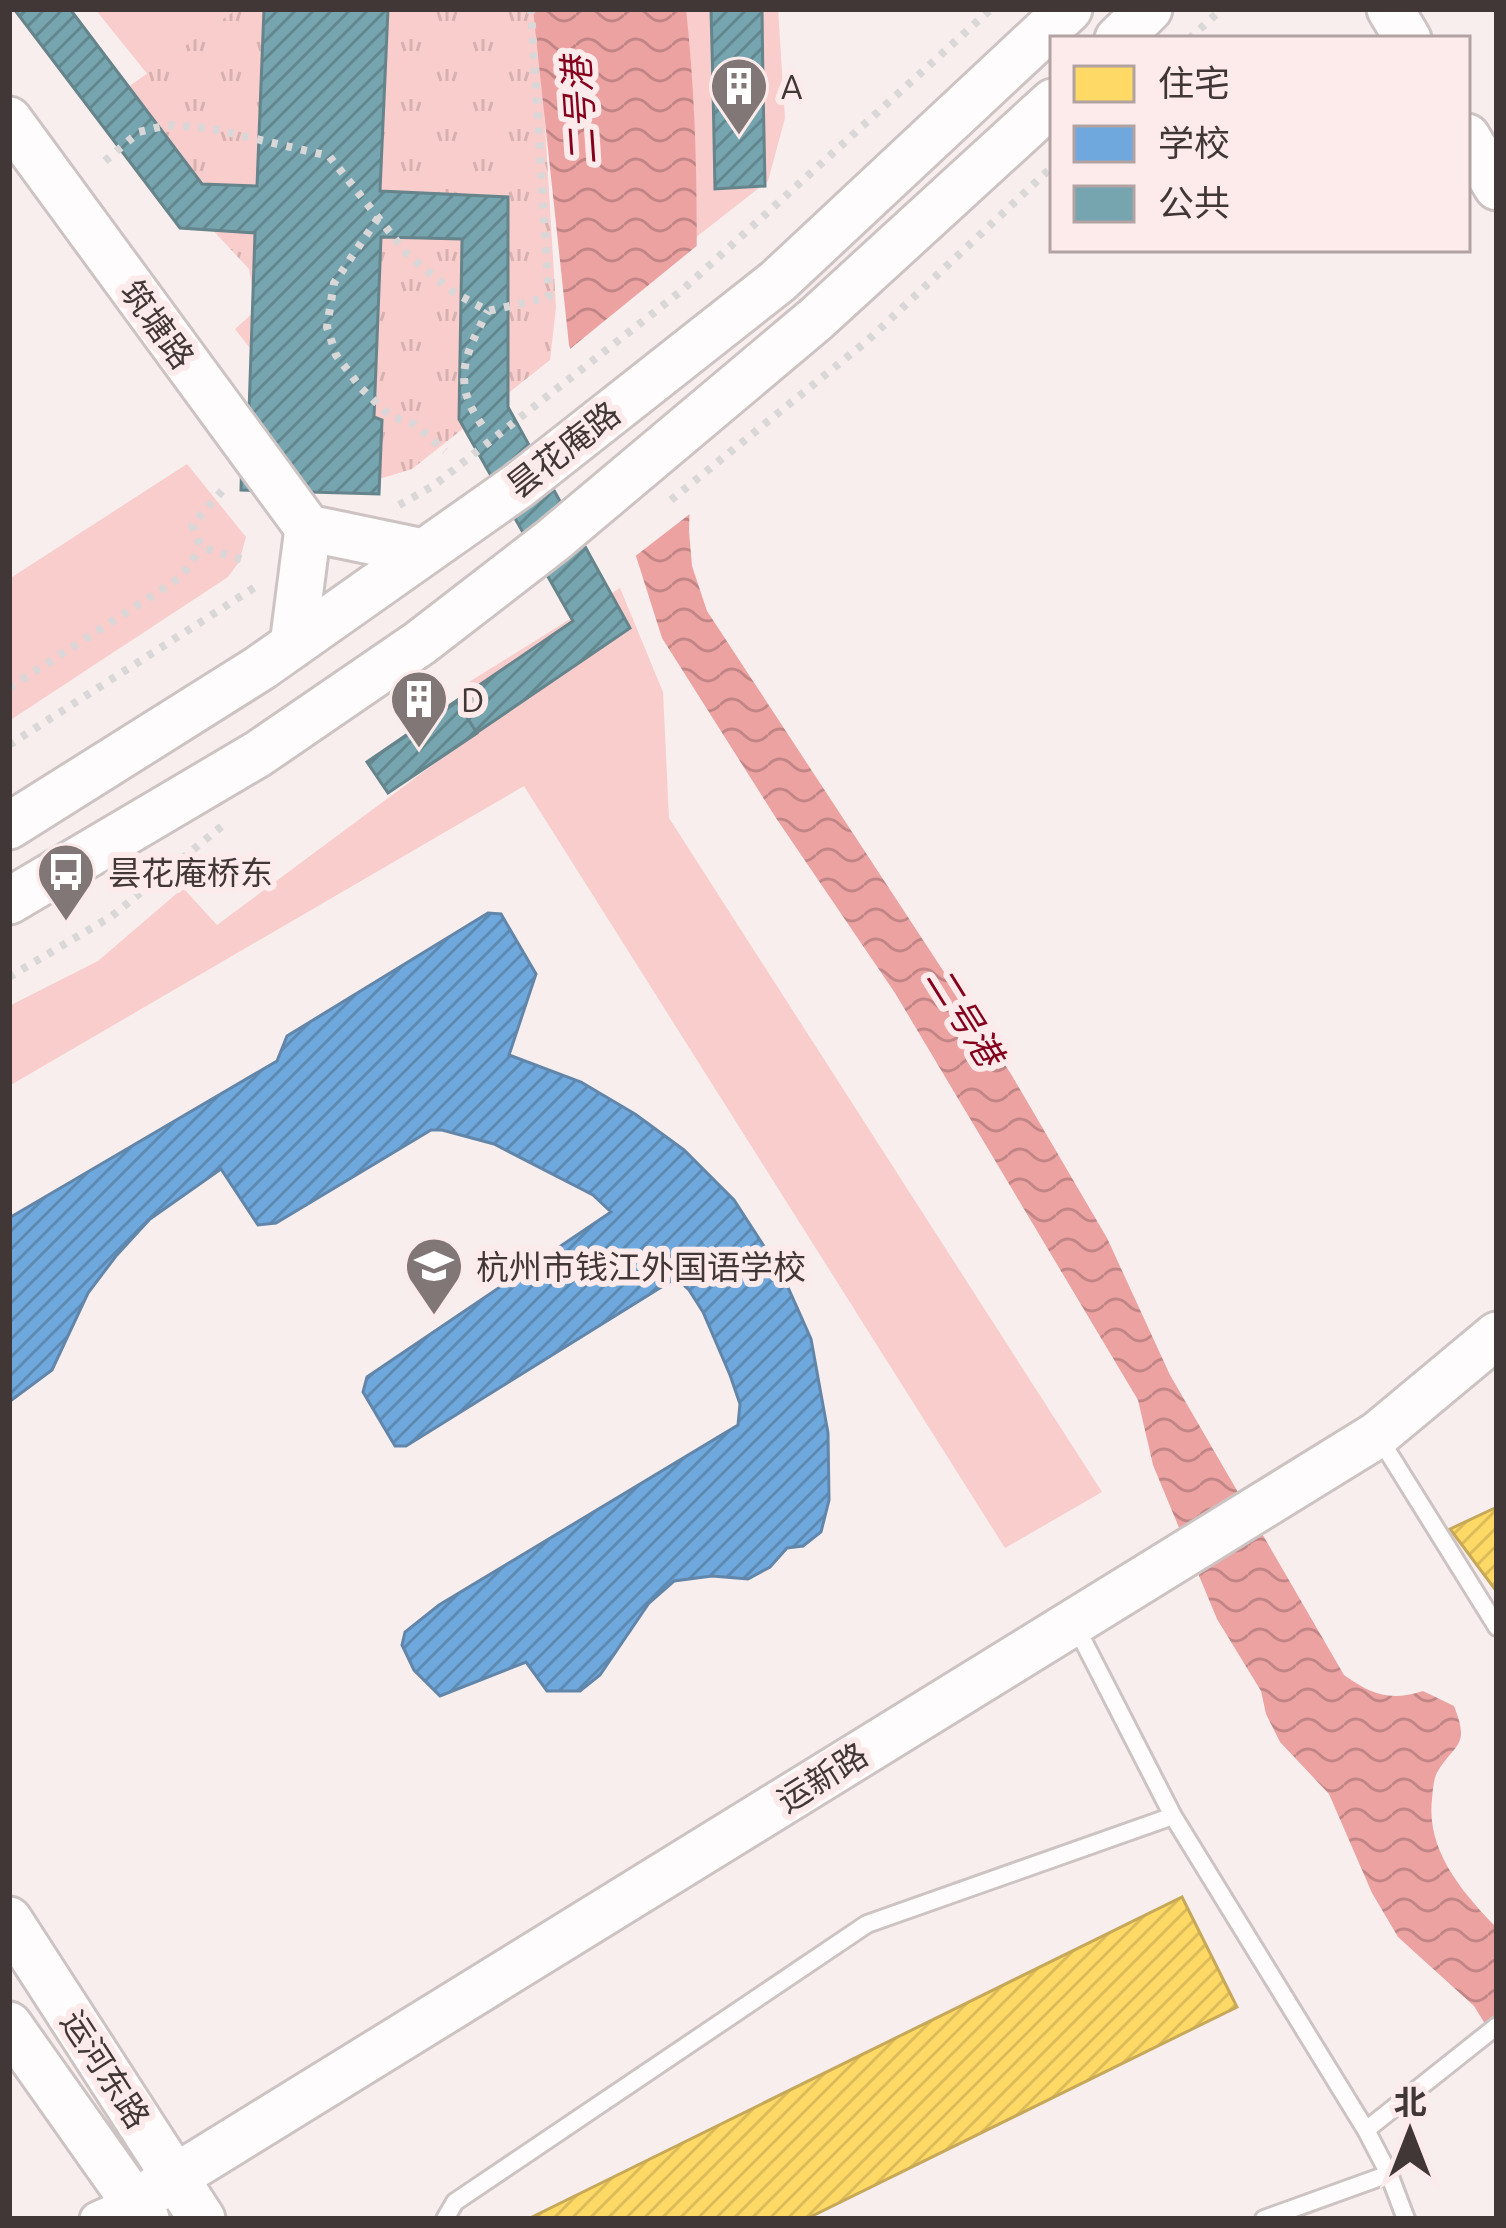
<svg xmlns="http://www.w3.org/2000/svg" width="1506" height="2228" viewBox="0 0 1506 2228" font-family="Ubuntu,'Noto Sans SC',sans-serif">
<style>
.green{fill:#f8cdcc}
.park{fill:url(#park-tufts)}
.water{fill:url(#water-waves)}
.pier{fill:#f8eeee}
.homes{fill:url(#homes-hatch);stroke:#c6a858;stroke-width:3}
.schools{fill:url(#schools-hatch);stroke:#6286aa;stroke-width:3}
.public{fill:url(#public-hatch);stroke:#66848b;stroke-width:3}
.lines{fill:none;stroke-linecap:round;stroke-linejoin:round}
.lane-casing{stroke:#cdc3c3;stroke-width:22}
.street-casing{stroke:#cdc3c3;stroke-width:39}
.secondary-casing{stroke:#cdc3c3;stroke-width:51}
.path{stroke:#d9d7d7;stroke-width:8;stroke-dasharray:6 9;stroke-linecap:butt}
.lane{stroke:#fefcfc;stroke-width:16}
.street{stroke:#fefcfc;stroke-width:33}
.secondary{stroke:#fefcfc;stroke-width:45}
.labels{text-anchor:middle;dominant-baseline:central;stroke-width:12;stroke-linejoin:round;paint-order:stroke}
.poi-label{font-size:33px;fill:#423737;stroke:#fcebea;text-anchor:start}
.street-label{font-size:33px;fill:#423737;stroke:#fcebea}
.water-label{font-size:36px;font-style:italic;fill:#84001d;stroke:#fcebea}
</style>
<defs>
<pattern id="park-tufts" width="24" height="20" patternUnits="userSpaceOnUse" patternTransform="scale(3)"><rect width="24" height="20" fill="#f8cdcc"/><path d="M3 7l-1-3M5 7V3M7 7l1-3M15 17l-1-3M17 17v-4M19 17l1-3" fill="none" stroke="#d6b1b0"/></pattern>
<pattern id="water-waves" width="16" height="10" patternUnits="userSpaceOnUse" patternTransform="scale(3)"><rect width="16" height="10" fill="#eda2a2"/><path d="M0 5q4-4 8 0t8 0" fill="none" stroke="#c28585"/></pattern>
<pattern id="homes-hatch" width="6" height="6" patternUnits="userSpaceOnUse" patternTransform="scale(3)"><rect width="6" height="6" fill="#ffd966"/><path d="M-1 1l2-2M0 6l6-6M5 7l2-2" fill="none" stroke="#dcbb59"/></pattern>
<pattern id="schools-hatch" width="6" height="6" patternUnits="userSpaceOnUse" patternTransform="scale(3)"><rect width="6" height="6" fill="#6fa8dc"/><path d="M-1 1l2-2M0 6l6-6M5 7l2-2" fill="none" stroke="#5d8ab3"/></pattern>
<pattern id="public-hatch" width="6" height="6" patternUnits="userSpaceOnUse" patternTransform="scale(3)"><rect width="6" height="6" fill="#76a5af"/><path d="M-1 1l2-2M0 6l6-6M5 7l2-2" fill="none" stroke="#62878f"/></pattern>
</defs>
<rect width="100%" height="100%" fill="#f8eeee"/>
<!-- green -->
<path class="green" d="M95 9H237L149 76Z
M679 9H778L785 118 768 181 695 238Z
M187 464 246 537 239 562 228 577 9 721V579Z
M620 588 663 692 669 818 1102 1492 1005 1548 524 786 9 1086V1006L98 961 183 888 217 925 469 738 464 685Z"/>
<!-- park -->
<path class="park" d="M237 9H538L556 307 550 360 412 469 376 480 347 472 235 329 256 310 249 269 99 108Z"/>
<!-- water -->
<path class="water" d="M533 9H686C705 183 694 357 689 531L692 566 707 611 1011 1074 1107 1238 1170 1375 1344 1675C1371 1694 1389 1702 1423 1691L1454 1706C1470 1747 1456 1742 1438 1771 1433 1779 1433 1790 1432 1799 1426 1851 1463 1893 1497 1928V2043L1474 2006 1398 1937 1372 1893 1329 1794 1280 1742 1266 1714 1261 1691 1217 1619 1153 1465 1138 1400 895 993 776 818 662 638 569 345Z"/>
<!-- pier -->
<path class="pier" d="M704 240 695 510 629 561 565 353Z"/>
<!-- homes -->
<path class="homes" d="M1497 1507V1592L1450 1529Z
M1182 1897 1237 2007 806 2219H528Z"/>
<!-- schools -->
<path class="schools" d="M488 913 501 914 536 974 509 1055 581 1082 635 1114 684 1150 734 1200 782 1274 811 1339 828 1433 829 1500 821 1532 803 1546 787 1548 770 1567 748 1579 712 1576 674 1581 649 1603 600 1675 580 1691H547L526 1662 440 1696 414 1670 402 1645 405 1632 439 1605 738 1425 740 1404 730 1375 703 1312 689 1290 676 1278 406 1446H395L363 1392 367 1377 611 1212 593 1195 494 1144 442 1130H431L276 1223 258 1225 221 1169 150 1219 116 1256 88 1293 52 1370 9 1402V1218L277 1061 287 1036Z"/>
<!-- public -->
<path class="public" d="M14 9H70L202 184 257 186 264 9H388L380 191 508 197V407L630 628 388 793 367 762 573 621 459 419 462 239 381 237 374 417 382 420 379 494 241 490 243 413 249 412 255 233 180 228Z
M711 9H762L763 86 713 87Z
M763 86 765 186 715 189 713 87Z
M457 702 477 733 388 793 367 762Z"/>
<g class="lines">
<!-- lane casing -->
<g class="lane-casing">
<path id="lane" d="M1378 1436 1497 1627
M1074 1623 1173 1816 1366 2130 1389 2174 1406 2219
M1366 2130 1497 2026
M445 2219 455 2202 867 1924 1173 1816
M1264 2219 1389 2174"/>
</g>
<!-- street casing -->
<g class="street-casing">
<path id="street" d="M97 2219 135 2202"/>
</g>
<!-- secondary casing -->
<g class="secondary-casing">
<path id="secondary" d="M1390 9 1408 39
M1118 39 1149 9
M9 120 308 528 423 552
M1467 137 1497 187
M293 645 308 528
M9 826 260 668 518 486 778 281 1069 9
M9 901 258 754 420 643 552 541 816 319 1053 102
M9 1920 202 2219
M9 2025 146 2219
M135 2202 1377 1435 1497 1335"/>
</g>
<!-- path -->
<path class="path" d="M1189 39 1222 9
M105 161 139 132 167 125 209 128 329 156 408 255 453 292 488 311 549 297 531 9
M378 218 334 283 327 327 336 355 361 388 390 416 414 424 445 451
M482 425C451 382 465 354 488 311
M222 491 192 525 201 547 247 561
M671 500 867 341 1053 166
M399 505 433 486 680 292 991 9
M9 688 181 577 201 547
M9 745 260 584
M9 977 112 916 222 826"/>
<!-- lane -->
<use href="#lane" class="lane"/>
<!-- street -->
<use href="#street" class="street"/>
<!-- secondary -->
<use href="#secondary" class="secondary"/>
</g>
<!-- icons -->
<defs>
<g id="building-pin" transform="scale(3)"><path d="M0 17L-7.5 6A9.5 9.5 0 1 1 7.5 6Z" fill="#827777" stroke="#fcebea"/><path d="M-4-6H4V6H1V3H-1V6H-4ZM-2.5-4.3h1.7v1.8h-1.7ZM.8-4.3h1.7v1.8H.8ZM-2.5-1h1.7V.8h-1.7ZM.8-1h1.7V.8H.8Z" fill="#fff"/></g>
<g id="bus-pin" transform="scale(3)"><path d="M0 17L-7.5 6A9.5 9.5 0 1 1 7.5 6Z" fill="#827777" stroke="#fcebea"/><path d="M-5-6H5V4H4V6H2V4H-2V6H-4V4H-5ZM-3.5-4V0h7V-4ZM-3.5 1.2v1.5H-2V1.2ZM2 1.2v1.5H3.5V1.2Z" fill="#fff"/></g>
<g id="school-pin" transform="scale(3)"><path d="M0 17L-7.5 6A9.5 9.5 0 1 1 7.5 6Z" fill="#827777" stroke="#fcebea"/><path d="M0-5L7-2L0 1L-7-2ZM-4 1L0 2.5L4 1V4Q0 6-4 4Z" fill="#fff"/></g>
</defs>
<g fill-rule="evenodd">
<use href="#building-pin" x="739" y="86"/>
<use href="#building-pin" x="419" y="699"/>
<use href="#bus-pin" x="66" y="872"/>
<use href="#school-pin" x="434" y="1266"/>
</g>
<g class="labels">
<!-- poi labels -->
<g class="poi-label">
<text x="781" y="86">A</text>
<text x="461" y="699">D</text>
<text x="108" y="872">昙花庵桥东</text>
<text x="476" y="1266">杭州市钱江外国语学校</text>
</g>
<!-- street labels -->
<g class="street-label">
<text transform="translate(158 324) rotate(54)">筑塘路</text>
<text transform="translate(563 449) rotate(-38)">昙花庵路</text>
<text transform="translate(822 1777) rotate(-32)">运新路</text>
<text transform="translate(106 2069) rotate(57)">运河东路</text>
</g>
<!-- water labels -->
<g class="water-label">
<text transform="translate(579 111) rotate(-94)">二号港</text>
<text transform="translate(965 1016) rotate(58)">二号港</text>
</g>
</g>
<!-- border -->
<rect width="1506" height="2228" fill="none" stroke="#423737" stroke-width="24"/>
<!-- legend -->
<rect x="1050" y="36" width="420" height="216" fill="#fcebea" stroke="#b2a3a2" stroke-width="3"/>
<rect x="1074" y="66" width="60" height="36" fill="#ffd966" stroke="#b2a3a2" stroke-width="3"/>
<text x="1158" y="96" font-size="36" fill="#423737">住宅</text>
<rect x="1074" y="126" width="60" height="36" fill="#6fa8dc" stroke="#b2a3a2" stroke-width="3"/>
<text x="1158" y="156" font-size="36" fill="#423737">学校</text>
<rect x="1074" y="186" width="60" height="36" fill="#76a5af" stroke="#b2a3a2" stroke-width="3"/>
<text x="1158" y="216" font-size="36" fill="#423737">公共</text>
<!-- north arrow -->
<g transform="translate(1410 2132)" stroke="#fcebea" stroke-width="9" paint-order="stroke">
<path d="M0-9L21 45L0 30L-21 45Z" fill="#423737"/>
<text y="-18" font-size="33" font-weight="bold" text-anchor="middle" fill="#423737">北</text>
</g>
</svg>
